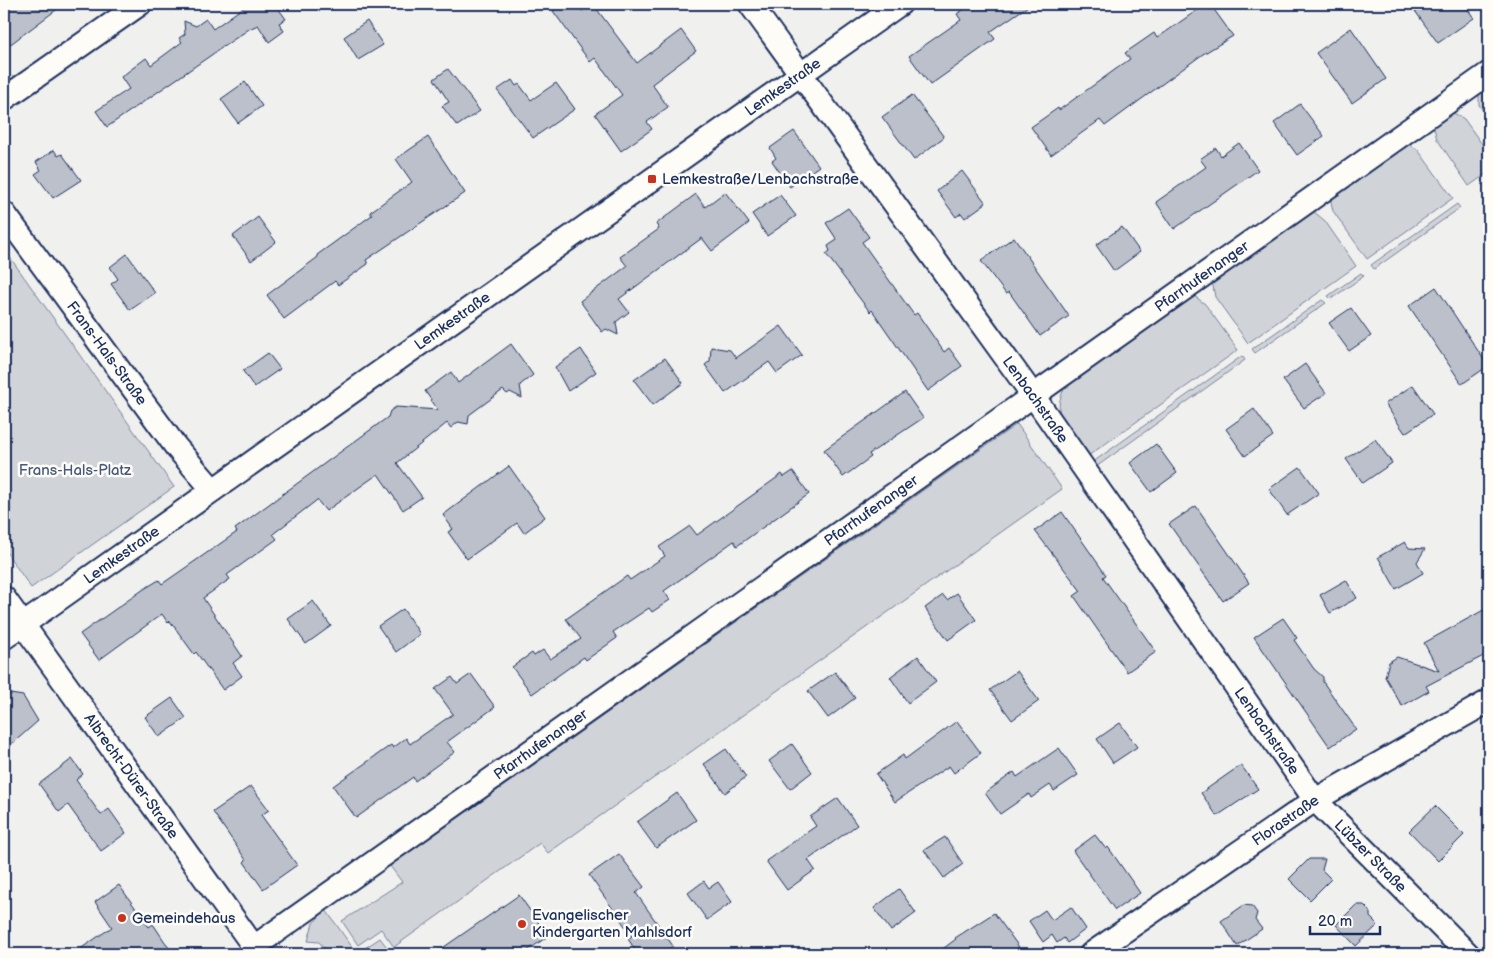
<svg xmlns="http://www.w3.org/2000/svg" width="1493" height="958" viewBox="0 0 1493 958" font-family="'Balsamiq Sans',sans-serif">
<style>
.green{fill:#d0d3d8;stroke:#76819b}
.building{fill:#bbc0ca;stroke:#1b2f5e}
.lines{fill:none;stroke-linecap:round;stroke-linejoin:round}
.street-casing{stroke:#1b2f5e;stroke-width:26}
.street{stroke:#fdfcf7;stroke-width:22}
.poi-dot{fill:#c8321e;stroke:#fdfcf7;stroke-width:2}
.labels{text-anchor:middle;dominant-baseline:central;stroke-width:5;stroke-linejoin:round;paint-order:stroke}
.street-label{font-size:15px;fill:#1b2f5e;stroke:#fdfcf7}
.poi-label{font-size:15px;fill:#1b2f5e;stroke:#fdfcf7;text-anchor:start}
.park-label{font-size:15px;fill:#48587c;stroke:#fdfcf7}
</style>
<rect width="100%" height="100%" fill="#f0f0ee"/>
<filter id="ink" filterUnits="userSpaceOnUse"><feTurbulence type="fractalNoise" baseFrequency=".02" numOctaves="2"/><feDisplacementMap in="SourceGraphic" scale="10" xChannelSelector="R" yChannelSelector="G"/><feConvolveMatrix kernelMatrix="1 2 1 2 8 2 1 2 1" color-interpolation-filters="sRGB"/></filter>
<g filter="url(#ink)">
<!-- green -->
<path class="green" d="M1489 84V119L1479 105V92Z
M1452 112 1464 119 1489 154V172L1469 186 1437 139 1433 125Z
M1408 143 1418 150 1453 198 1367 259 1333 211 1330 197Z
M1457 204 1460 208 1374 269 1371 265Z
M1312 210 1325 221 1356 266 1248 343 1215 297 1212 281Z
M4 249 174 487 31 588 4 549Z
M1361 273 1364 276 1331 299 1328 296Z
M1193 295 1205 304 1238 350 1088 456C1069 431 1047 416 1067 384Z
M1322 300 1326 303 1255 353 1252 349Z
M1242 356 1245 360 1096 467 1093 462Z
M1017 424 1062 489 548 853 540 843 394 947 381 929 358 945 342 921 402 882 390 866Z
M326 910 357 954H330L319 942 308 941 313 923Z
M380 938 389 950 384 954H365L362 950Z"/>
<!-- building -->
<path class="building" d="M4 4H64L4 49Z
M248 4H275L286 19 279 23 284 31 269 42 258 25 249 29 107 127 96 111 129 89 121 77 146 58 151 65 182 42 179 38 185 34 184 21 196 26 206 19 213 29Z
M563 4H577L582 11 593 4 637 63 681 30 696 51 652 84 668 107 647 122 652 129 621 151 595 114 622 95 595 58 590 62 553 11Z
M972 4H1031L990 32 995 39 930 85 909 56 961 20 957 14Z
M1206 4H1210L1233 36 1203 54 1105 126 1100 120 1051 155 1031 127 1058 108 1059 110 1130 59 1125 53 1154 33 1157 38Z
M1410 4H1464L1474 18 1438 43Z
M367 21 383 45 358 60 344 37Z
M1351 28 1386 79 1352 103 1316 53Z
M448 69 480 111 457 126 442 106 449 102 434 79Z
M512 80 516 86 519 84 531 100 556 83 575 109 533 138 497 90Z
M245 82 262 106 238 123 221 99Z
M912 95 944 137 914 160 882 117Z
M1300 104 1324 136 1297 155 1274 123Z
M794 131 819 166 790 187 772 161 776 158 770 148Z
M428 137 465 193 366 260 368 264 338 285 335 281 284 319 267 295 318 257 317 255 372 215 370 212 412 182 396 159Z
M1239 143 1258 170 1174 229 1156 202 1206 167 1200 159 1216 148 1221 156Z
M54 150 58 156 62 154 81 180 53 198 35 174 41 170 36 162Z
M962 171 986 203 965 218 961 213 956 217 937 191Z
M725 192 749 223 712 251 702 238 619 299 629 312 616 322 618 335 606 329 602 332 580 301 627 266 620 257 659 229 656 224 696 194 705 207Z
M780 195 796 216 767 236 752 214Z
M848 208 869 237 862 242 914 315 917 313 944 352 949 348 962 366 928 391 872 310 870 312 826 254 830 251 828 246 837 240 826 223Z
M258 217 276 242 251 261 233 236Z
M1122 227 1140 252 1114 271 1096 245Z
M1014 237 1069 316 1040 336 1009 292 1006 294 981 261Z
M127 254 155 293 130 310 111 284 118 279 110 267Z
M1436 287 1488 366 1462 384 1409 306Z
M1351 308 1371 336 1349 351 1329 323Z
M781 326 802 355 777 373 769 362 725 393 705 365 710 361 711 347 730 350 736 358Z
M511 344 533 375 520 385 522 398 510 392 507 394 503 390 469 415 468 424 458 422 451 428 447 423 397 463 422 497 403 510 378 474 326 511 317 500 273 534 277 539 227 575 230 579 203 598 242 656 233 663 242 676 223 690 196 652 194 654 170 621 168 623 162 614 99 660 80 634 144 589 159 580 162 584 237 532 235 529 388 417 390 411 396 407 438 410 425 391 451 372 458 383Z
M581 349 596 372 568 391 555 367Z
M268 353 280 369 254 387 243 371Z
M665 358 683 383 653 405 634 380Z
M1305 364 1326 393 1304 408 1283 380Z
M1413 385 1433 414 1405 433 1385 404Z
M905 392 923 418 869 454 871 457 843 477 824 450Z
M1254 409 1273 436 1245 456 1226 429Z
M1375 439 1392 463 1363 483 1346 459Z
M1156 444 1177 473 1151 492 1130 463Z
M509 466 545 517 524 533 517 523 467 559 448 532 453 529 443 515Z
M1300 467 1319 493 1287 515 1269 489Z
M793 471 809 494 737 546 734 541 664 591 670 600 652 612 649 608 613 632 617 638 586 660 584 657 532 694 512 667 532 653 534 656 543 650 550 659 581 639 566 619 627 576 630 580 665 556 659 547 690 526 697 535 782 474 784 477Z
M1196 506 1249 583 1223 601 1169 524Z
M1062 512 1106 575 1103 577 1156 652 1127 672 1074 596 1081 591 1035 531Z
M1405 542 1409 548 1425 549 1417 562 1423 573 1396 589 1378 557Z
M1346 580 1357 598 1330 613 1320 595Z
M957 593 976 620 948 640 925 608 943 595 947 600Z
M313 601 331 626 306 644 288 619Z
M1489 607V653L1426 686 1429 691 1402 706 1385 677 1389 662 1397 657 1439 671 1424 643Z
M403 609 420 634 396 652 378 626Z
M1283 618 1297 638 1294 640 1314 669 1323 677V682L1356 729 1330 747 1254 637Z
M918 656 936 682 908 703 890 677Z
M1017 671 1039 701 1012 720 990 690Z
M835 672 855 698 828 718 808 691Z
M471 674 495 707 447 742 455 752 415 781 413 777 356 818 333 786 391 745 393 748 406 738 410 744 453 714 435 689 452 677 457 684Z
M4 693 23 696 38 721 4 751Z
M172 698 186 718 159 737 145 717Z
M957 721 981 753 954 773 949 766 895 802 876 774 903 755 905 759Z
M1120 723 1137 747 1113 763 1097 739Z
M792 744 812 772 790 789 769 761Z
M1059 748 1078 775 1054 791 1050 785 1031 798 1029 794 1000 814 985 793 1014 772 1017 777Z
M726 749 746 777 725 793 704 764Z
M72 759 83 774 76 780 101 815 109 809 126 833 101 851 68 805 59 812 39 784Z
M1241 765 1258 789 1217 816 1201 793Z
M251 786 269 810 261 815 297 865 263 889 244 862 246 860 213 812Z
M677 793 696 820 656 848 637 822Z
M838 798 857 825 808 860 815 870 787 890 766 861 816 826 810 817Z
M1435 806 1464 835 1438 861 1409 831Z
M1095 835 1106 849 1108 847 1140 893 1115 910 1073 851Z
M945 837 963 864 944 878 924 850Z
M619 854 644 887 636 893 673 946 661 954H638L628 939 632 936 589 875Z
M1309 859H1325L1322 870 1331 879 1310 900 1289 879Z
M704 881 709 888 718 882 732 902 707 920 688 893Z
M119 885 149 927 153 924 173 954H73L112 927 95 902Z
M899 889 916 913 891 931 874 908Z
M519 895 548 936 523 954H434Z
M1244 905 1252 906 1257 913 1255 920 1262 929 1237 946 1221 921Z
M1356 905H1364L1370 911V917L1378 925 1356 946 1336 925Z
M1071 907 1086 929 1067 943 1064 938 1057 943 1052 935 1043 942 1029 921 1045 910 1052 920Z
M994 913 1019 947 1009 954H936L956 939 955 938Z"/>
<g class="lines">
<!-- street casing -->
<g class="street-casing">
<g id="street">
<path id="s1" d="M750 4 1032 394 1315 800 1468 954"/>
<path d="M4 99 140 4"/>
<path id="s2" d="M4 213 176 447 213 490"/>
<path id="s3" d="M4 598 259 954"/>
<path id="s4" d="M4 638 900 4"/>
<path id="s5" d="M254 947 1489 73"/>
<path id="s6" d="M1091 954 1315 800 1489 701"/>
</g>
</g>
<!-- street -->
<use href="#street" class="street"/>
</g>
</g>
<!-- markers -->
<g class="poi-dot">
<rect x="647" y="174" width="10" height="10" rx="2.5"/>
<circle cx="122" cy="918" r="5"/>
<circle cx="522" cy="924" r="5"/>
</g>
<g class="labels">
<!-- street labels -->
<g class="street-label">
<text stroke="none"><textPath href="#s4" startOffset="954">Lemkestraße</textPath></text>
<text stroke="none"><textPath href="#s5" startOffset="1161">Pfarrhufenanger</textPath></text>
<text stroke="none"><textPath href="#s4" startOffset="549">Lemkestraße</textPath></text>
<text stroke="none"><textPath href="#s2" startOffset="174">Frans-Hals-Straße</textPath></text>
<text stroke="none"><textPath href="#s1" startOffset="488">Lenbachstraße</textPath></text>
<text stroke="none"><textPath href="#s5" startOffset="756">Pfarrhufenanger</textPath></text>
<text stroke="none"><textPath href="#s4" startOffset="144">Lemkestraße</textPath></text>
<text stroke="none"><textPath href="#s1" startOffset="892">Lenbachstraße</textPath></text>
<text stroke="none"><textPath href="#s5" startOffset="351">Pfarrhufenanger</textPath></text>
<text stroke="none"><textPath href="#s3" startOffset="219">Albrecht-Dürer-Straße</textPath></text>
<text stroke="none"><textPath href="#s6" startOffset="236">Florastraße</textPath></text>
<text stroke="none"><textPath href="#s1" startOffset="1055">Lübzer Straße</textPath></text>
</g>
<!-- poi labels -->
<g class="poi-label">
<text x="662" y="179">Lemkestraße/Lenbachstraße</text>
<text x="532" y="915">Evangelischer<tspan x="532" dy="17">Kindergarten Mahlsdorf</tspan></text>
<text x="132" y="918">Gemeindehaus</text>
</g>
<!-- park labels -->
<g class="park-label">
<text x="75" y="470">Frans-Hals-Platz</text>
</g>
</g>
<!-- margin -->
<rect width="1493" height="958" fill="none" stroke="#fdfcf7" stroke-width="20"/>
<rect x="10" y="10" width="1473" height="938" fill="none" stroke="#1b2f5e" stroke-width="2" filter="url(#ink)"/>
<!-- scale -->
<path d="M1310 926v8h70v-8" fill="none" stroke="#1b2f5e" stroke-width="2.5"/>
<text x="1318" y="926" font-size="15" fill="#1b2f5e" stroke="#fdfcf7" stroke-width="4" paint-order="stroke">20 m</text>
</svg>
